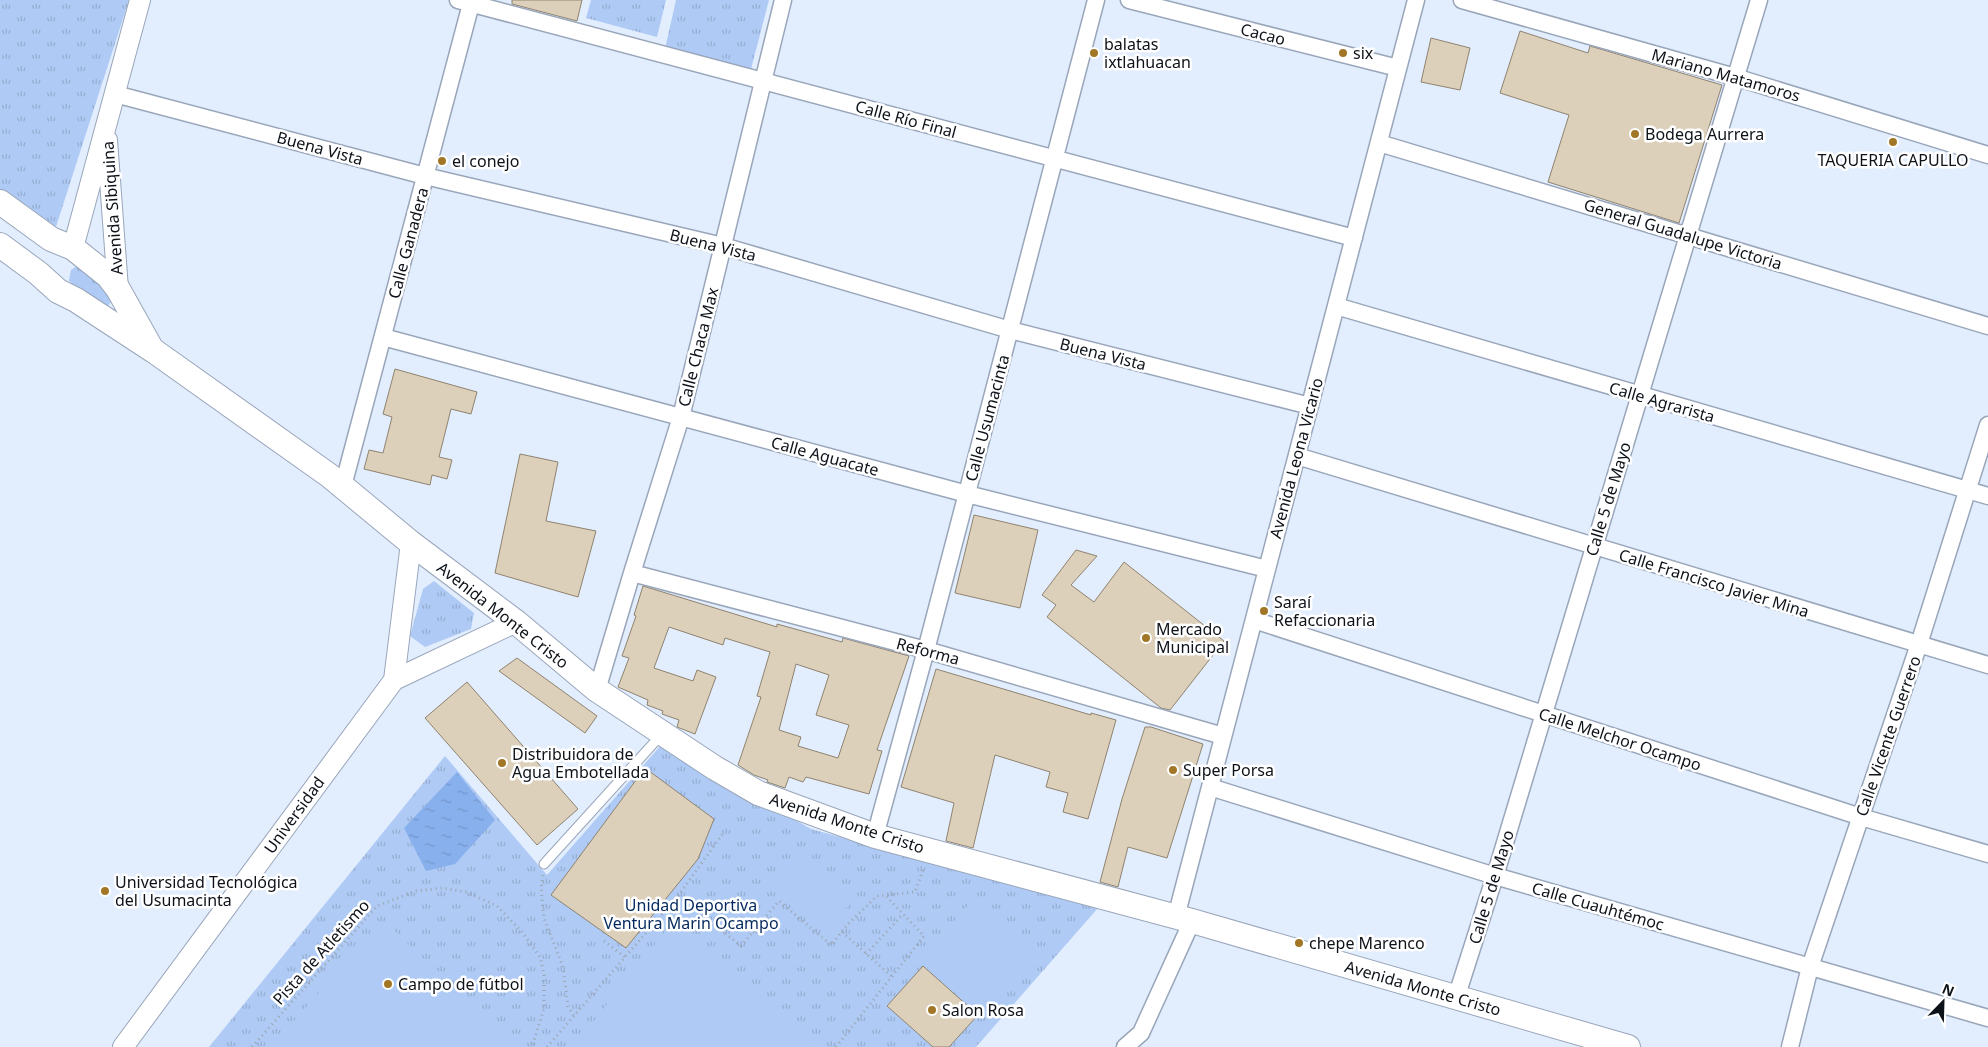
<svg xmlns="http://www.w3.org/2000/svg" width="1988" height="1047" viewBox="0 0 1988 1047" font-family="'Noto Sans',sans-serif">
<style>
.grass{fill:url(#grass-tufts)}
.pitch{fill:#afcbf5}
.water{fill:url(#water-ripples)}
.building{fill:#ddd0bb;stroke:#8f836f;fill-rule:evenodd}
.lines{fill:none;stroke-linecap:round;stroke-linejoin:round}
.service-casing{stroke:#99a6ba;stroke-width:11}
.minor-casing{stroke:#99a6ba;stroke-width:19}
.tertiary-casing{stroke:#99a6ba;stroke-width:22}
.secondary-casing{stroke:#99a6ba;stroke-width:26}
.path{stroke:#9ba4b2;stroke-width:3;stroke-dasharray:1 4;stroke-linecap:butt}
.service{stroke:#fff;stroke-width:9}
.minor{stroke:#fff;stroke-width:16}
.tertiary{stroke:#fff;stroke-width:20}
.secondary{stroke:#fff;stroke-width:24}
.poi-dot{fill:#a17727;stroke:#fff;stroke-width:2}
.labels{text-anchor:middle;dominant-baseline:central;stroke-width:5;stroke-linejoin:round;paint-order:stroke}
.street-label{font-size:16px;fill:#0d1219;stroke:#fff}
.poi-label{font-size:16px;fill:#0d1219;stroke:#fff;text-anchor:start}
.park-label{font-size:16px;fill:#03285d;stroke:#fff}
</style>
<defs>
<pattern id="grass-tufts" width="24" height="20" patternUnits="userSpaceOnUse" patternTransform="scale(1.25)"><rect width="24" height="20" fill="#afcbf5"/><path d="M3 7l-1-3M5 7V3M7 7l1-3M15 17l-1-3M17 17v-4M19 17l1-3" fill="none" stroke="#95add1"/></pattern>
<pattern id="water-ripples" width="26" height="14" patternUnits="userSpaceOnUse" patternTransform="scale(1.25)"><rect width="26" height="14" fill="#88b0ed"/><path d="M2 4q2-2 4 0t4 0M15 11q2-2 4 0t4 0" fill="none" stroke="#7496cb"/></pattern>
</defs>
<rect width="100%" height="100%" fill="#e2edfe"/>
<!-- grass -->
<path class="grass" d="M0 0H129L54 233 0 194Z
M591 0H666L657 37 586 18Z
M676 0H769L751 69 665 49Z
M77 266 97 275 113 297 109 305C87 305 82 297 69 280L71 270Z
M434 581 474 613 471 629 425 647 410 636 423 589Z
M662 744 811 829 1098 908 976 1047H209L445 756 547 875Z"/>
<!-- pitch -->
<path class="pitch" d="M800 853 853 900 825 931 772 884Z
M973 900 1037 955 988 1009 924 954Z
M384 921 516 1047H270Z
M670 925 743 990 814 1047H573Z"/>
<!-- water -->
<path class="water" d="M457 772 495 820 455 864 426 871 404 828Z"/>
<!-- building -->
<path class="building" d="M512 0H582L577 21 512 4Z
M1520 31 1588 53 1590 46 1722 85 1679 223 1548 182 1569 115 1500 93Z
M1431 38 1470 48 1460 90 1421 82Z
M395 369 477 392 471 414 451 409 439 457 452 460 447 479 432 475 430 485 364 469 369 450 383 453 392 417 383 414Z
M520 454 558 462 546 521 596 531 578 597 495 573Z
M974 515 1038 530 1020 608 955 593Z
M1076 550 1097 556 1071 585 1094 602 1124 562 1224 641 1170 710 1161 708 1047 617 1056 605 1042 595Z
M643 586 777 627V624L842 642 843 638 909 656 877 750 882 751 869 794 806 777 803 782 789 777 785 788 767 782 768 780 754 775 738 765 761 697 757 696 770 652 725 638 723 645 669 627 654 668 693 681 697 670 716 677 695 734 677 727 679 720 662 714 663 711 647 705 648 700 618 687 629 658 622 656 636 616 634 615ZM796 664 829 675 816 715 849 725 838 758 798 746 801 737 779 730Z
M517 658 597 716 585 733 499 671Z
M936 669 1091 715V713L1116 720 1088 819 1063 812 1068 793 1046 787 1050 772 995 755 973 848 946 841 954 803 901 787Z
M467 682 578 809 537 845 425 718Z
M1145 727H1151L1203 744 1167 858 1128 847 1118 887 1100 882 1122 799Z
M645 768 714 819 698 859 626 948 551 895Z
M923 966 978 1015 949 1047H933L887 1006Z"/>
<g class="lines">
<!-- service casing -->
<g class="service-casing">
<path id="service" d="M544 864 661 735"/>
</g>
<!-- minor casing -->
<g class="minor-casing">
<path id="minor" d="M458 0 1354 238
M1129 0 1398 68
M1462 0 1735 77 1988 155
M115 94 425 176 723 246 1010 330 1310 406
M1379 143 1988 326
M1336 306 1988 496
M383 337 967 494 1267 569
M1297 456 1988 665
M343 486 472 0
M632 573 926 650 1223 736
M1254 620 1861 817 1988 854
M597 690 632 573 681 417 783 0
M1210 787 1495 876 1988 1018
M875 836 926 650 1096 0
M1176 917 1416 0
M1456 998 1495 876 1759 0
M1125 1047 1141 1033 1192 921
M1790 1047 1810 967 1919 644 1988 425"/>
</g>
<!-- tertiary casing -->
<g class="tertiary-casing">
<path id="tertiary" d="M107 140 118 289
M73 248 140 0
M411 543 394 680 516 622
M123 1047 394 680"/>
</g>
<!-- secondary casing -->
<g class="secondary-casing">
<path id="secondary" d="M0 202 51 239 73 248 108 276 118 289 151 348
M0 245 38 273 58 291 76 300 154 351 330 476 411 543 516 622 597 690 715 768 758 793 875 836 1192 921 1628 1047"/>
</g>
<!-- path -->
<path class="path" d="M543 875 541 888 544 918 563 967 568 1006 574 1016
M678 896 724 832
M842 932 891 976
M604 941 625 957
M866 954 903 914
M252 1047 377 906 416 891 443 888 466 892 497 906 522 932 540 957 544 975V1008L532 1047
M547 1047 678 896 741 946 779 901 831 945 848 924 877 896 915 892 923 870
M836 1047 924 936 886 896"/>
<!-- service -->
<use href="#service" class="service"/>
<!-- minor -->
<use href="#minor" class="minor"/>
<!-- tertiary -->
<use href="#tertiary" class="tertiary"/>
<!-- secondary -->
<use href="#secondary" class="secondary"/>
</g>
<!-- markers -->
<g class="poi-dot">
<circle cx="1094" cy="53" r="5"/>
<circle cx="1343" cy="53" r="5"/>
<circle cx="1635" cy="134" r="5"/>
<circle cx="1893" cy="142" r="5"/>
<circle cx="442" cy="161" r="5"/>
<circle cx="1264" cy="611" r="5"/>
<circle cx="1146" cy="638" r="5"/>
<circle cx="502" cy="763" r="5"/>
<circle cx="1173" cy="770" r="5"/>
<circle cx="105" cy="891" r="5"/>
<circle cx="1299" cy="943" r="5"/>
<circle cx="388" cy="984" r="5"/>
<circle cx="932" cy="1010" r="5"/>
</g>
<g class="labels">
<!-- street labels -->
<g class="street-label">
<text transform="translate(1263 34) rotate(14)">Cacao</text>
<text transform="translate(1726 75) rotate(16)">Mariano Matamoros</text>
<text transform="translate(906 119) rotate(15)">Calle Río Final</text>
<text transform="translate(320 148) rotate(15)">Buena Vista</text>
<text transform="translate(112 208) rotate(-94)">Avenida Sibiquina</text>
<text transform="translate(1683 234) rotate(17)">General Guadalupe Victoria</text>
<text transform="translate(408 243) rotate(-75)">Calle Ganadera</text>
<text transform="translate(713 245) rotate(14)">Buena Vista</text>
<text transform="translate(698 347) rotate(-76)">Calle Chaca Max</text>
<text transform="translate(1103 354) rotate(14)">Buena Vista</text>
<text transform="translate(1662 402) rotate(16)">Calle Agrarista</text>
<text transform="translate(987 418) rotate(-75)">Calle Usumacinta</text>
<text transform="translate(825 456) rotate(15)">Calle Aguacate</text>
<text transform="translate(1296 458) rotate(-75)">Avenida Leona Vicario</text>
<text transform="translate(1608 499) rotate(-73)">Calle 5 de Mayo</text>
<text transform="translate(1714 583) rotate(17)">Calle Francisco Javier Mina</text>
<text transform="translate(503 615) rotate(38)">Avenida Monte Cristo</text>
<text transform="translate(928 651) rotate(15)">Reforma</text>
<text transform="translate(1888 736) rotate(-71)">Calle Vicente Guerrero</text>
<text transform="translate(1620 739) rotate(18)">Calle Melchor Ocampo</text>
<text transform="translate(294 815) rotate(-54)">Universidad</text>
<text transform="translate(847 823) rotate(18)">Avenida Monte Cristo</text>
<text transform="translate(1491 887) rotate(-73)">Calle 5 de Mayo</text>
<text transform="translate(1598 906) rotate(16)">Calle Cuauhtémoc</text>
<text transform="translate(321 952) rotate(-48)">Pista de Atletismo</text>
<text transform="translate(1423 988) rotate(16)">Avenida Monte Cristo</text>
</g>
<!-- poi labels -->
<g class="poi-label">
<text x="1104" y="44">balatas<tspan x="1104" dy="18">ixtlahuacan</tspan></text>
<text x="1353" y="53">six</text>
<text x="1645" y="134">Bodega Aurrera</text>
<text x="1893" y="160" text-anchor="middle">TAQUERIA CAPULLO</text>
<text x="452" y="161">el conejo</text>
<text x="1274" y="602">Saraí<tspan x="1274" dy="18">Refaccionaria</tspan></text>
<text x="1156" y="629">Mercado<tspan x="1156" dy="18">Municipal</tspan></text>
<text x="512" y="754">Distribuidora de<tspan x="512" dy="18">Agua Embotellada</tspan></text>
<text x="1183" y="770">Super Porsa</text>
<text x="115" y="882">Universidad Tecnológica<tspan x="115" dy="18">del Usumacinta</tspan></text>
<text x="1309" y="943">chepe Marenco</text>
<text x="398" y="984">Campo de fútbol</text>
<text x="942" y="1010">Salon Rosa</text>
</g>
<!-- park labels -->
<g class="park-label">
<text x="691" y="905">Unidad Deportiva<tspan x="691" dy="18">Ventura Marin Ocampo</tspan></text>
</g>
</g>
<!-- north arrow -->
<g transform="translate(1943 1002) rotate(23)" stroke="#ffffff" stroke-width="4" paint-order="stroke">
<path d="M0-4L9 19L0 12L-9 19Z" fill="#0d1219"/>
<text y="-8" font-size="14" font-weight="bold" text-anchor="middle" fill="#0d1219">N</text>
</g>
</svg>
